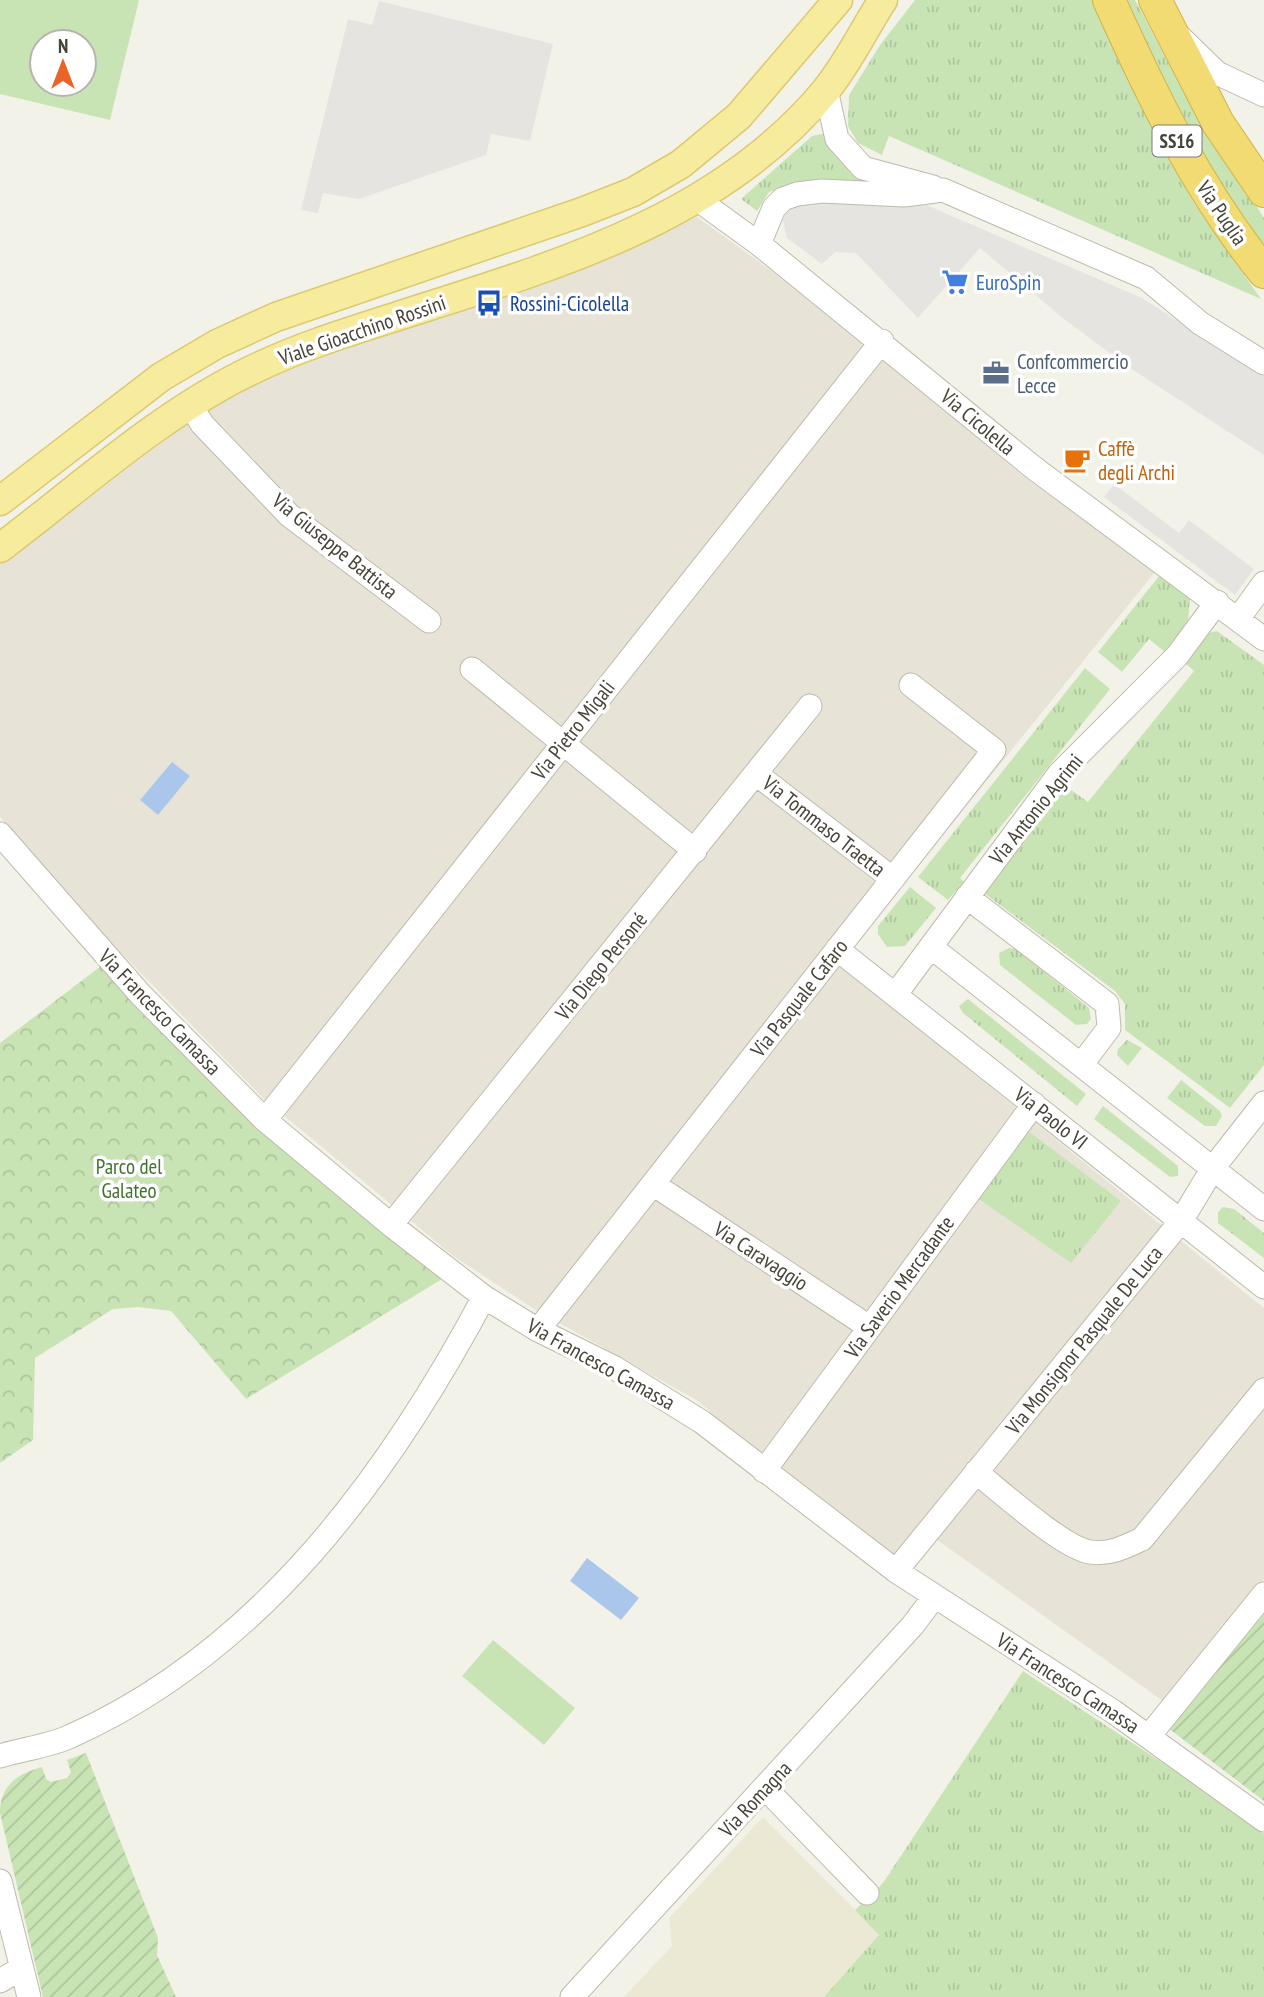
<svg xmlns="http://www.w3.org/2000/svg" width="1264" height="1997" viewBox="0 0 1264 1997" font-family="'PT Sans Narrow',sans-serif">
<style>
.residential{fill:#e7e4d7}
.education{fill:#ebe8d4}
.grass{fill:url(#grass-tufts)}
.park{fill:url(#park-crowns)}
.garden{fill:url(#garden-furrows)}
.pitch{fill:#c8e4b5;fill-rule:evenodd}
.parking{fill:#e5e4e0}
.water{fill:#aac7eb}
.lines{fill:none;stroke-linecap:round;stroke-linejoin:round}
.minor-casing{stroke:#bebaac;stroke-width:25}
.major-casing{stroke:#dbca6f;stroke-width:31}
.highway-casing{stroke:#d2b344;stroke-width:34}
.minor{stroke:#fff;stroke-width:23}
.major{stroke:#f7eb9e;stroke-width:28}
.highway{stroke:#f3db74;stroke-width:32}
.labels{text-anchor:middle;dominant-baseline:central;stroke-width:7;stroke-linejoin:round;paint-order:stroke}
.shield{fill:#fff;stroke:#7e7b74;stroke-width:2}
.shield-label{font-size:19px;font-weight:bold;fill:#464338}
.street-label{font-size:21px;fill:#464338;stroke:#fff}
.shop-label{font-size:21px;fill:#366cbe;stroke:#fff;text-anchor:start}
.transit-label{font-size:21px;fill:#164399;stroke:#fff;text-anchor:start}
.service-label{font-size:21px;fill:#4e5e75;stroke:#fff;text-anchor:start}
.food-label{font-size:21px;fill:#c56008;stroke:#fff;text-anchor:start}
.park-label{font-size:21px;fill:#3f742f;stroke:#fff}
</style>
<defs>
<pattern id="grass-tufts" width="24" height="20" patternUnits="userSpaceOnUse" patternTransform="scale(1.75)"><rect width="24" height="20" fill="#c8e4b5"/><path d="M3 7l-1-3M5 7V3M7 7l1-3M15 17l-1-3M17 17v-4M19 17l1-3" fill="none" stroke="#adc59c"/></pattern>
<pattern id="park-crowns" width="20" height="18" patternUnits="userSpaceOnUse" patternTransform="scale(1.75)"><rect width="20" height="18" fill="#c8e4b5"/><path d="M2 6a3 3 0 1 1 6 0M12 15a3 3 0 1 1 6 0" fill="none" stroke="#adc59c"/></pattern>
<pattern id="garden-furrows" width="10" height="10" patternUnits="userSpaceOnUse" patternTransform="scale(1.75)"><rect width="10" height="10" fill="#c8e4b5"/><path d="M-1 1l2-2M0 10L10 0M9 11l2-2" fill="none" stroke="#adc59c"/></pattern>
</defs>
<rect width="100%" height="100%" fill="#f3f2e9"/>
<!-- residential -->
<path class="residential" d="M697 217 866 339 1023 476 1155 572 839 964 1264 1308V1579L1163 1701 919 1527 894 1556 793 1483 698 1401 531 1307 452 1255 264 1099 39 869 0 817V561L192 418 274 374 624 252Z"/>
<!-- education -->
<path class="education" d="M763 1817 880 1935 824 1997H624L672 1946 669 1918Z"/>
<!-- grass -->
<path class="grass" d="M915 0H1098L1151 126 1194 203 1261 299 889 136 882 155 858 143 848 126 849 95 880 45Z
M1121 0H1135L1182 89 1264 218V247L1223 195Z
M827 133 894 183 786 187 769 192 757 211 741 199 812 136Z
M1160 575 1190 597 1188 623 1165 652 1149 639 1122 672 1098 652Z
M1217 631 1264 665V1065L1230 1108 1125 1030V1004L1115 991 984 893 1063 784 1088 802 1194 671 1185 663 1208 633Z
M1085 668 1110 689 960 878 964 882 948 900 918 877Z
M910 887 936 908 905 946 887 947 878 934V926Z
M1009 948 1016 949 1089 1008 1091 1019 1087 1024 1076 1025 1000 965 999 953Z
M968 999 1086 1094 1077 1106 963 1013 959 1006Z
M1127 1040 1142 1048 1128 1066 1117 1055 1118 1049Z
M1181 1080 1220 1111 1222 1116 1216 1126H1205L1167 1098Z
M1103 1106 1178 1166V1176L1170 1177 1094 1119Z
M1028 1131 1121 1201 1071 1263 979 1199Z
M1223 1207 1234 1209 1264 1233V1258L1218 1223V1212Z
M1023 1671 1227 1805 1264 1834V1997H824L879 1935 855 1910 883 1883Z"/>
<!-- park -->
<path class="park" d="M101 966 447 1276 246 1399 171 1311 138 1307 113 1309 35 1358 33 1440 0 1463V1043Z"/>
<!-- garden -->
<path class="garden" d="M1264 1614V1801L1168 1728Z
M86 1753 158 1938 157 1955 176 1997H43L0 1813C0 1785 17 1774 42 1767L46 1779 51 1782 67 1778 71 1772 67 1760Z"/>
<!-- pitch -->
<path class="pitch" d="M0 0H139L110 120 0 94ZM84 42V84H42V42Z
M493 1640 575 1708 544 1745 462 1676Z"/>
<!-- parking -->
<path class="parking" d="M379 1 553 44 530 141 491 134 486 155 359 199 323 193 318 213 301 210 348 19 372 25Z
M817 201 902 207 917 201 1142 298 1264 377V455L1130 368 1064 319 980 248 918 318 856 253 835 252 822 264 787 238 783 220 786 213 796 205Z
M1114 484 1179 533 1189 520 1254 569 1235 595 1104 497Z"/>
<!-- water -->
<path class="water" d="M172 762 190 776 158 815 140 800Z
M587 1558 639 1598 621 1620 570 1581Z"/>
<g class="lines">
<!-- minor casing -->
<g class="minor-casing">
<path id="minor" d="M1181 38 1217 73 1264 95
M826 90 837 139 863 168 933 187
M697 199 759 244 1034 468 1264 639
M759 244 774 208 783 199 797 194 822 191 904 195 943 190 1146 278 1200 323 1264 363
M190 404 202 424 289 515 429 621
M1238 619 1264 583
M472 669 695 851
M756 774 893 879
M0 834 141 995 265 1120 391 1225 484 1297 538 1330 615 1368 702 1422 896 1571 1114 1712 1264 1820
M967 897 1107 1004 1109 1028 1081 1065
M931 947 1264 1209
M837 949 1264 1287
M895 995 1059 774 1177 656 1217 602
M265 1120 882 341
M653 1184 869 1327
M391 1225 810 706
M538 1330 994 750 911 685
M764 1471 1034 1104
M976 1472C1000 1491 1063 1548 1090 1552 1109 1555 1125 1547 1142 1539L1264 1390
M896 1571 1181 1221 1213 1168 1264 1103
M1149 1736 1264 1594
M0 1756C23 1749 50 1746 71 1736 261 1651 389 1475 484 1297
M765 1788 867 1893
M0 1881 29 1997
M0 1981 20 1969
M572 1997 913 1625 934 1597"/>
</g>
<!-- major casing -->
<g class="major-casing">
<path id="major" d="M0 501 161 377 217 344 276 317 582 212 633 192 681 164 739 116 838 0
M0 548C81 487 160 414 252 370 299 347 348 332 398 316 551 267 719 220 826 90 848 63 864 29 883 0"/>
</g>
<!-- highway casing -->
<g class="highway-casing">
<path id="highway" d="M1109 0C1152 96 1198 190 1264 272
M1155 0 1218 123 1264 191"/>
</g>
<!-- minor -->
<use href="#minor" class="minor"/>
<!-- major -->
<use href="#major" class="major"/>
<!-- highway -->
<use href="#highway" class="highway"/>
</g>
<!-- icons -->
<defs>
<g id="supermarket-bare" transform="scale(2.1)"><path d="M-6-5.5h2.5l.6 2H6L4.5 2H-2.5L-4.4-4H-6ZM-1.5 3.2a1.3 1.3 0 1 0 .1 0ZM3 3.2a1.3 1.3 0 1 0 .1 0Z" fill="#3f7fe0" stroke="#fff" stroke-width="2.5" paint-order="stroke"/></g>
<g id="bus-bare" transform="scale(2.1)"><path d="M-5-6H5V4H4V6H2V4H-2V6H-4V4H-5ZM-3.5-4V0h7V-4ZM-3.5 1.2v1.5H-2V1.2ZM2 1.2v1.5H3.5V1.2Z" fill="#1a4fb4" stroke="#fff" stroke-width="2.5" paint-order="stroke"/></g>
<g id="office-bare" transform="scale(2.1)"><path d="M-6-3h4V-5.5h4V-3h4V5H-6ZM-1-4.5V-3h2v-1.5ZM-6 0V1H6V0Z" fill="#5c6f8a" stroke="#fff" stroke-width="2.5" paint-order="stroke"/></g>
<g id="cafe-bare" transform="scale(2.1)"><path d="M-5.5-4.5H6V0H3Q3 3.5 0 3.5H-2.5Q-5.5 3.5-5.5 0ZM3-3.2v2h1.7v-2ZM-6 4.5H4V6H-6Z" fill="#e8710a" stroke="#fff" stroke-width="2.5" paint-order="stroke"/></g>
</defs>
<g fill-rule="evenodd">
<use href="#supermarket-bare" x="955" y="282"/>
<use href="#bus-bare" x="489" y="303"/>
<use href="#office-bare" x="996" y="373"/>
<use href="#cafe-bare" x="1077" y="460"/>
</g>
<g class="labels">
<!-- shield labels -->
<rect class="shield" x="1152.5" y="125.5" width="49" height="31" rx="5"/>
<g class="shield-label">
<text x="1177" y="141">SS16</text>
</g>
<!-- street labels -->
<g class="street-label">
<text transform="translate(1222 213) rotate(56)">Via Puglia</text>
<text transform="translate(362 330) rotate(-19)">Viale Gioacchino Rossini</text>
<text transform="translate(978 422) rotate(40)">Via Cicolella</text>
<text transform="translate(335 546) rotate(39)">Via Giuseppe Battista</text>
<text transform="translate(573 730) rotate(-52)">Via Pietro Migali</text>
<text transform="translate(1036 809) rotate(-51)">Via Antonio Agrimi</text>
<text transform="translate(824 826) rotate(38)">Via Tommaso Traetta</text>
<text transform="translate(601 966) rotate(-51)">Via Diego Personé</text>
<text transform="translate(799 998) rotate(-52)">Via Pasquale Cafaro</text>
<text transform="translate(160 1012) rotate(46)">Via Francesco Camassa</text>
<text transform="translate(1051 1118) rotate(38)">Via Paolo VI</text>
<text transform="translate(761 1256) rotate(33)">Via Caravaggio</text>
<text transform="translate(899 1287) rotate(-54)">Via Saverio Mercadante</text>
<text transform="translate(1084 1340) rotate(-51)">Via Monsignor Pasquale De Luca</text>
<text transform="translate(601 1364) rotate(29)">Via Francesco Camassa</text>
<text transform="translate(1068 1683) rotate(33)">Via Francesco Camassa</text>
<text transform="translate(755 1799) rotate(-47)">Via Romagna</text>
</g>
<!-- shop labels -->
<g class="shop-label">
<text x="976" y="282">EuroSpin</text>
</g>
<!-- transit labels -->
<g class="transit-label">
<text x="510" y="303">Rossini-Cicolella</text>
</g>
<!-- service labels -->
<g class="service-label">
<text x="1017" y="361">Confcommercio<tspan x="1017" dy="24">Lecce</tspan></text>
</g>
<!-- food labels -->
<g class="food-label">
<text x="1098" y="448">Caffè<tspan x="1098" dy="24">degli Archi</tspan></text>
</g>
<!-- park labels -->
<g class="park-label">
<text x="129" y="1166">Parco del<tspan x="129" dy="24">Galateo</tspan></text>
</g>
</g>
<!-- north arrow -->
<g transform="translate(63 63)"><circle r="33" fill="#ffffff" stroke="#b5b4af" stroke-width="2"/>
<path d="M0-5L12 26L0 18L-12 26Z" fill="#ea6329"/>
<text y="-10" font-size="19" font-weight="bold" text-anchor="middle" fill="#464338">N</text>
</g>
</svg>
